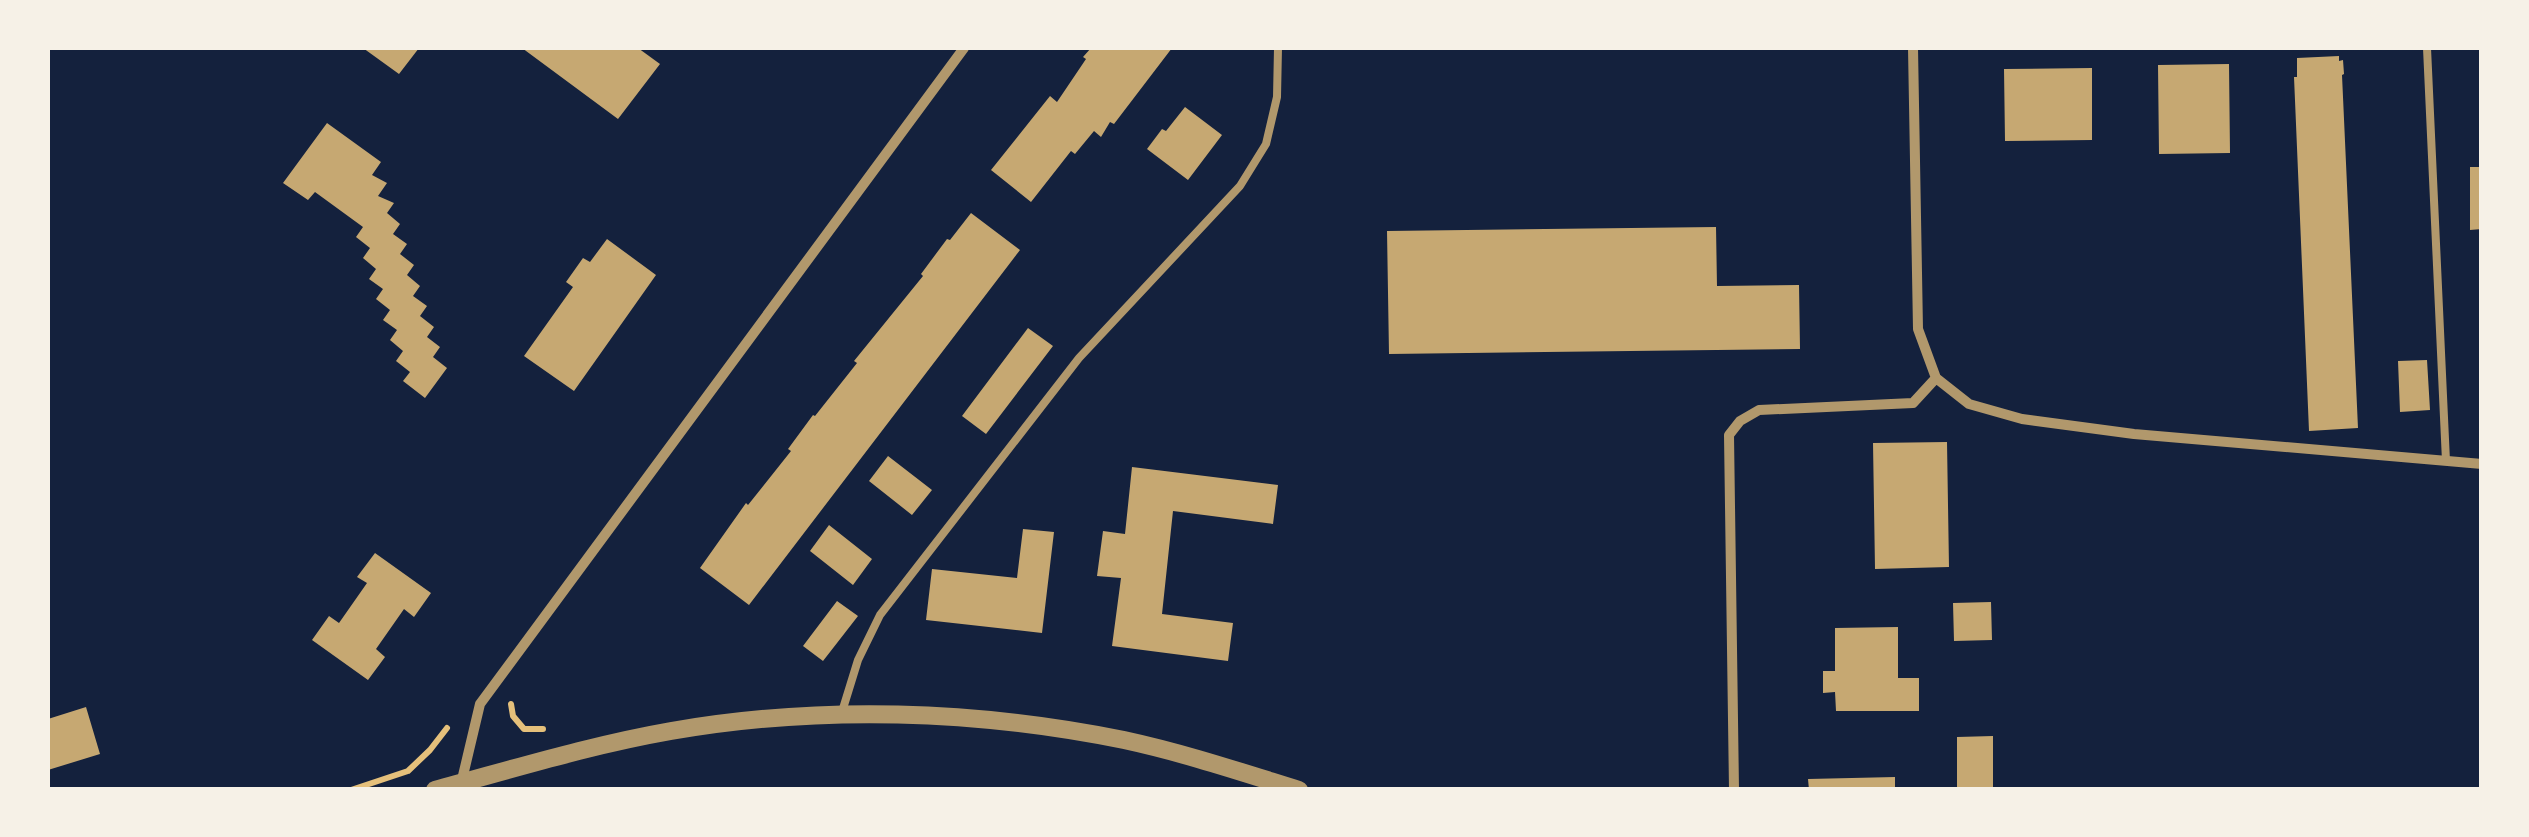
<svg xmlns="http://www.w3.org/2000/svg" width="2529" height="837" viewBox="0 0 2529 837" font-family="'Roboto Serif',serif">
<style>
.building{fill:#c6a872}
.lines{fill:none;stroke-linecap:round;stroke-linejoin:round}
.path{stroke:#e5c07b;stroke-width:6}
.service{stroke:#b1986c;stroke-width:8}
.minor{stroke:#b1986c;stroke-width:10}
.tertiary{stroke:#b1986c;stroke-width:18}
</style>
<rect width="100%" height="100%" fill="#14213d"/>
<!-- building -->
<path class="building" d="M363 48H419L399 74Z
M522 48H638L660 64 618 119Z
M1091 48H1172L1114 124 1110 122 1101 137 1094 131 1075 154 1071 151 1031 202 991 170 1050 96 1057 102 1086 59 1083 57Z
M2339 56V61L2343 60 2344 74 2342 75 2358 428 2309 431 2294 77H2297V58Z
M2229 64 2230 153 2159 154 2158 65Z
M2092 68V140L2005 141 2004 69Z
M1185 107 1222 135 1188 180 1147 149 1162 129 1166 131Z
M327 123 381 162 372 175 387 183 378 196 394 203 387 213 400 224 393 234 407 244 400 254 414 265 407 275 420 286 413 296 427 306 420 316 434 327 427 337 440 347 433 357 447 368 425 398 403 381 410 372 396 361 403 351 390 340 397 330 383 320 390 310 376 299 383 289 369 279 376 269 363 258 370 248 356 237 363 227 315 192 308 200 283 183Z
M2470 167H2482V229L2470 230Z
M971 213 1020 250 749 605 700 568 746 503 748 505 791 451 788 449 813 415 815 416 857 363 854 361 923 276 921 274 947 239 950 240Z
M1716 227 1717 286 1799 285 1800 349 1389 354 1387 231Z
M607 239 656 275 574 391 524 356 573 287 566 282 583 258 590 262Z
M1028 328 1053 346 986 434 962 416Z
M2427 360 2430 410 2400 412 2398 361Z
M1947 442 1949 567 1875 569 1873 443Z
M888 456 932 490 912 515 869 481Z
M1132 467 1278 485 1273 524 1173 511 1162 614 1233 623 1228 661 1112 646 1121 578 1097 576 1103 531 1125 534Z
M829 525 872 559 853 585 810 551Z
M1023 529 1054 532 1042 633 926 620 932 569 1017 578Z
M375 553 431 593 414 617 404 609 376 649 385 657 368 680 312 640 329 616 339 623 367 583 357 577Z
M837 601 858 616 823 661 803 646Z
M1991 602 1992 640 1954 641 1953 603Z
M1898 627V678H1919V711H1836L1835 692 1823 693V671H1835V628Z
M86 707 100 754 48 770V719Z
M1993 736V790H1957V737Z
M1895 777V790H1809L1808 779Z"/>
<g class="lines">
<!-- path -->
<path class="path" d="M511 704 513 716 524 729H543
M351 790 408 771 430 750 447 728"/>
<!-- service -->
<path class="service" d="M2427 48 2446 461
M841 715 858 660 880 615 1079 358 1240 186 1266 144 1277 97 1278 48"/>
<!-- minor -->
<path class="minor" d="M1913 48 1918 329 1936 378 1969 404 2022 419 2134 434 2482 464
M461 784 480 704 964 48
M1734 790 1729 435 1740 421 1759 410 1913 403 1936 378"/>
<!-- tertiary -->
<path class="tertiary" d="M435 790C513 769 591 745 671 731 820 705 976 710 1124 740 1184 753 1241 772 1299 790"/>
</g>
<!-- border -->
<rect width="2529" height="837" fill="none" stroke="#f6f1e7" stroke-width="100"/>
</svg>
